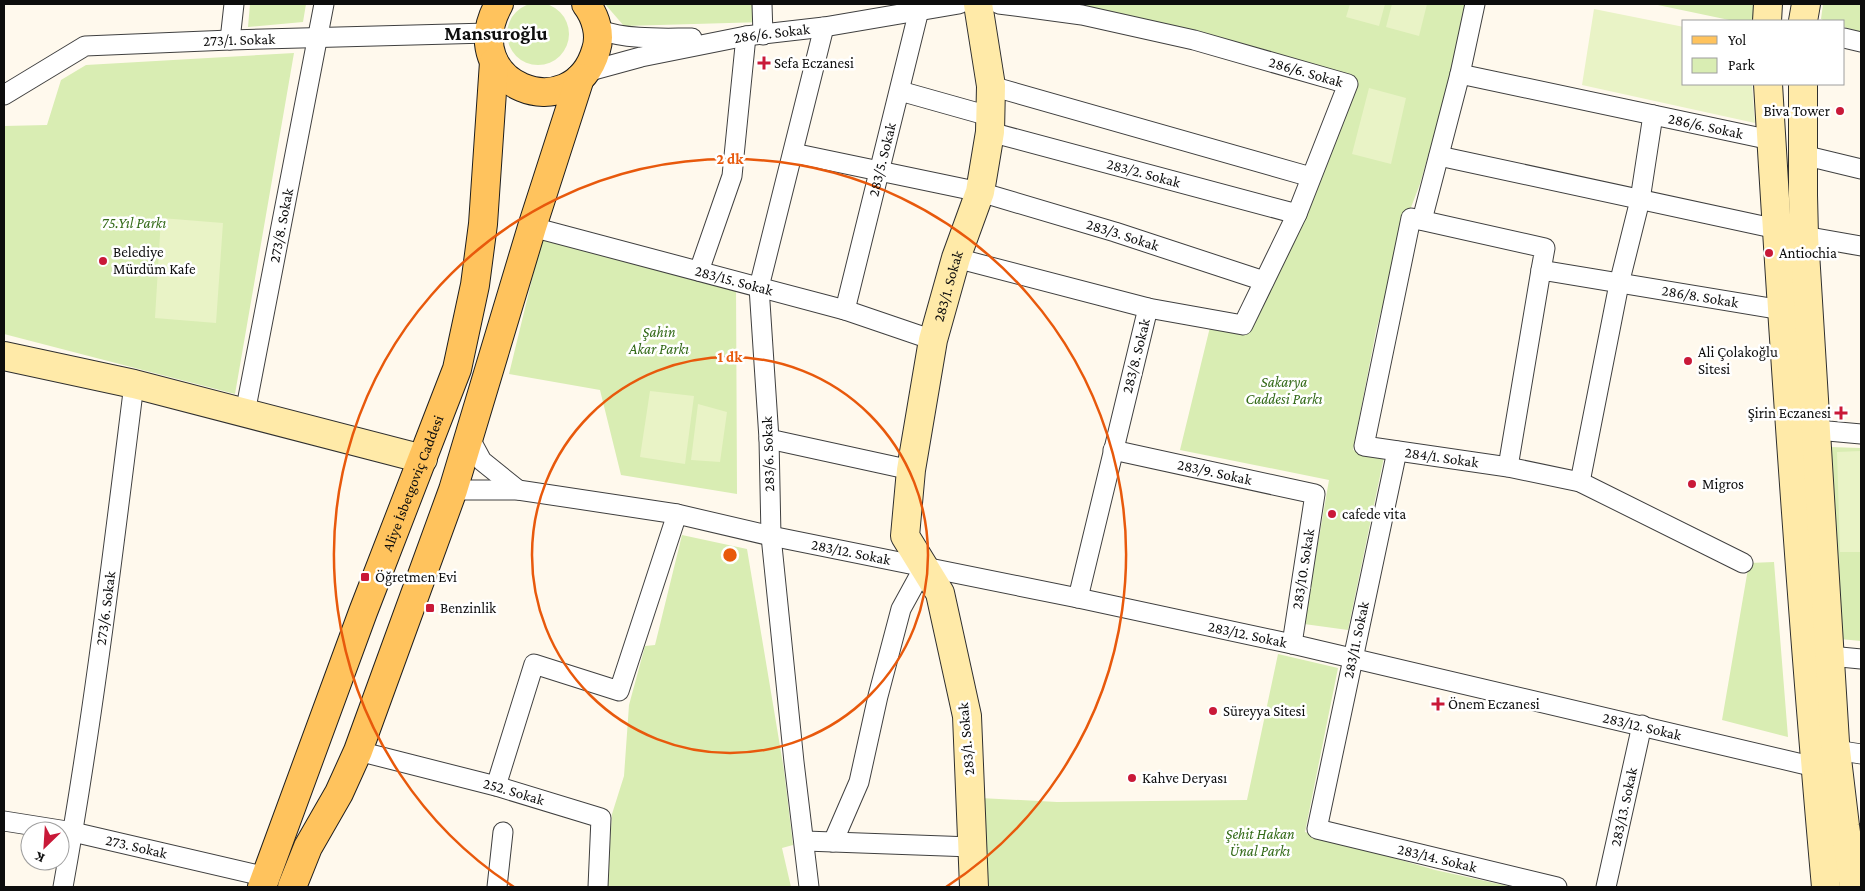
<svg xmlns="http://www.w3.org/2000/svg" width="1865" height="891" viewBox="0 0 1865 891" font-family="'Crimson Pro',serif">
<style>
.green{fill:#d9edb3}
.pitch{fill:#e9f3c6}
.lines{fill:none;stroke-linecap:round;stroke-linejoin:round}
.street-casing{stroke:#404040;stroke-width:21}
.secondary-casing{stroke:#2f2f2f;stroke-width:30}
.primary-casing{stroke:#1e1e1e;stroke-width:30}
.street{stroke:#fff;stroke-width:19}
.secondary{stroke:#ffeaa8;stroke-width:28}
.primary{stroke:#ffc35d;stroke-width:28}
.ring{fill:none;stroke:#e8590c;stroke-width:2.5}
.poi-dot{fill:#c91938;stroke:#fff;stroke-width:2}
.labels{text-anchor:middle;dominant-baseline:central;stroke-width:5;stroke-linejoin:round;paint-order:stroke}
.street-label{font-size:15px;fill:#0d0d0d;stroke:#fff}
.poi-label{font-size:15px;fill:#0d0d0d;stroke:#fff;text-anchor:start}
.park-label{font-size:15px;font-style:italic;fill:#336a18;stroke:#fff}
.district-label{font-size:20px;font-weight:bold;fill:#0d0d0d;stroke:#fff}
.centre{fill:#e8590c;stroke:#fff;stroke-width:2.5}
.ring-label{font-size:15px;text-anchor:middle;font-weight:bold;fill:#e8590c;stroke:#fff;stroke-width:5;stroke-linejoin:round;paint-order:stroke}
</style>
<rect width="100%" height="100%" fill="#fff9ed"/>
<!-- green -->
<path class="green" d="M507 34a31 31 0 1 1 62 0a31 31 0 1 1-62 0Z
M250 4H306L303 22 248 27Z
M605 4H762L764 22 624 26Z
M1043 4H1466L1450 79 1420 184 1403 228 1376 331 1353 450 1384 457 1348 630 1304 624 1329 480 1180 450 1211 323 1243 325 1355 81Z
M1653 4H1757L1756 21H1734Z
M1823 4H1861V32L1844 27V21H1825L1821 19Z
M294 53 235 394 4 334V126L47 125 61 80 86 65Z
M544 230 736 281 737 494 621 475 600 390 509 374Z
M1830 447 1861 448V641L1840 639Z
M682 535 747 549 784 770 793 845 782 848 791 887H607L612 814 624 776 629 705 645 646 655 645Z
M1774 562 1788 737 1722 720 1749 563Z
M1278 654 1338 668 1305 832 1435 870 1513 887H984L980 798 1057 802 1247 800Z"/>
<!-- pitch -->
<path class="pitch" d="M1350 4H1385L1379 26 1346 17Z
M1392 4H1427L1419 36 1386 27Z
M1594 9 1684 27V84H1752L1755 123 1582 85Z
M1369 88 1406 98 1391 164 1352 154Z
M161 218 223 223 216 323 155 318Z
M650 391 694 396 685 464 640 457Z
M698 404 727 412 720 462 691 460Z
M1861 451V552H1840L1837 452Z"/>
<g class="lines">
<!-- street casing -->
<g class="street-casing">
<g id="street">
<path d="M762 4 763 35"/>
<path id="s1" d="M999 4 1082 15 1194 40 1348 84 1297 214 1243 325 1148 308"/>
<path d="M599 30C630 40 660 38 692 38"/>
<path d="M1844 38 1861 42"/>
<path d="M230 40 234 4"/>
<path id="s2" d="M586 72 641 57 746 36 824 27 959 4"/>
<path d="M1460 74 1475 4"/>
<path d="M991 86 1311 177"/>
<path d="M900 91 989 116"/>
<path id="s3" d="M4 95 85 46 230 40 488 33"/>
<path id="s4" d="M990 132 1297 214"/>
<path id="s5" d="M793 153 980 192 1115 232 1264 281"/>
<path d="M1803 155 1861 169"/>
<path d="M1439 156 1777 229"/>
<path id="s6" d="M1422 220 1460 74 1771 140"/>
<path id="s7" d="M532 227 845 310 933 340"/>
<path d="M1804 236 1861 246"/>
<path d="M956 258 1148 308 1078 598"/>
<path id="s8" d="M1541 270 1545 248 1411 218 1364 446 1508 467 1580 482 1743 563"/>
<path d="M699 271 732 176 746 36"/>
<path id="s9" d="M845 310 919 10"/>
<path id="s10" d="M245 413 324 4"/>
<path d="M1817 430 1861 434"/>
<path d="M469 437 482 461 518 490"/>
<path d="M769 439 911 470"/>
<path id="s11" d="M1113 450 1315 494 1292 644"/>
<path id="s12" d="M1397 451 1317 829 1557 887"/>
<path id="s13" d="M1508 467 1541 270 1782 310"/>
<path d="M1580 482 1619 284 1640 200 1653 115"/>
<path id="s14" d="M453 490H518L677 514 771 536 1078 598 1292 644 1815 767"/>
<path d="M1830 656 1861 659"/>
<path d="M1836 750 1861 754"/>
<path id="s15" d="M358 751 496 786 601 818 598 887"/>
<path d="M496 786 534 664 619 691 677 514"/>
<path id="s16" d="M4 821 73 832 267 877"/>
<path d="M805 841 972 847"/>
<path d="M833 842 859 782 878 696 901 609 924 567"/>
<path id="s17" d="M63 887C93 721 113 552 134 384"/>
<path d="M497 887 503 832"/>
<path d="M809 887 794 762 771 536 769 439 759 287 824 27"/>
<path id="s18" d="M1606 887 1642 725"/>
</g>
</g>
<!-- secondary casing -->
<g class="secondary-casing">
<g id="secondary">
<path d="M1767 21 1768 4"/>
<path d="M1803 21 1806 4"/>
<path d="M1768 84C1784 352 1802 620 1826 887"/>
<path d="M1803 84V195L1804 236 1835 742 1845 826 1854 887"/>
<path d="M4 356 134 384 423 459"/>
<path id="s19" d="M974 887 967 716 940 593 905 536 911 470 933 340 956 258 980 192 990 132 991 86 978 4"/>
</g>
</g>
<!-- primary casing -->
<g class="primary-casing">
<g id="primary">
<path d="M499 4C454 85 573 130 596 50 601 35 596 17 586 4"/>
<path id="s20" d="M262 887 363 612 457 369 475 285 483 224 494 62"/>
<path d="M292 887 308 847 339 793 358 751 453 490 532 227 580 78"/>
</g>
</g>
<!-- street -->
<use href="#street" class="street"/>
<!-- secondary -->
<use href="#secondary" class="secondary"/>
<!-- primary -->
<use href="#primary" class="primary"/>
</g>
<!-- distance rings -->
<g class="ring">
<circle cx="730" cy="555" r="198"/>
<path d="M514 887A396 396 0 1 1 946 887"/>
</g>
<!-- markers -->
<g class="poi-dot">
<path d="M761.5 55.5h5v5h5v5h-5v5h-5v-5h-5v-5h5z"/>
<circle cx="1840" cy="111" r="5"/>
<circle cx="1769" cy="253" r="5"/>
<circle cx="103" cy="261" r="5"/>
<circle cx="1688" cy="361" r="5"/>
<path d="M1838.5 405.5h5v5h5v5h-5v5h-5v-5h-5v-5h5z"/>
<circle cx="1692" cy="484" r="5"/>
<circle cx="1332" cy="514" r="5"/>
<rect x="360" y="572" width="10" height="10" rx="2.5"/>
<rect x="425" y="603" width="10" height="10" rx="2.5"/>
<path d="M1435.5 696.5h5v5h5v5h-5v5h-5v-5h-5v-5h5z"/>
<circle cx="1213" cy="711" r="5"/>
<circle cx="1132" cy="778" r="5"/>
</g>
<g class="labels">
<!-- street labels -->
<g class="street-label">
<text stroke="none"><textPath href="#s2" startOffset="190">286/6. Sokak</textPath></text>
<text stroke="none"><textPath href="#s3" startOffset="249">273/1. Sokak</textPath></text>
<text stroke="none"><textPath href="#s1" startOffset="315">286/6. Sokak</textPath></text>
<text stroke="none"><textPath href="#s6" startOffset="402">286/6. Sokak</textPath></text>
<text stroke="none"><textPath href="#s9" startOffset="155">283/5. Sokak</textPath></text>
<text stroke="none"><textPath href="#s4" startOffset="159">283/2. Sokak</textPath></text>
<text stroke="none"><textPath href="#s10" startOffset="191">273/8. Sokak</textPath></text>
<text stroke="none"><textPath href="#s5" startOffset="340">283/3. Sokak</textPath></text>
<text stroke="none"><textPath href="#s7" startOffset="209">283/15. Sokak</textPath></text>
<text stroke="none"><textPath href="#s19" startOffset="618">283/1. Sokak</textPath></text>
<text stroke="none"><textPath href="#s13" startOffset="361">286/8. Sokak</textPath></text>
<text transform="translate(1136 356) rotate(-76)">283/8. Sokak</text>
<text transform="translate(768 454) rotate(-92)">283/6. Sokak</text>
<text stroke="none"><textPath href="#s8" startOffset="471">284/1. Sokak</textPath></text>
<text stroke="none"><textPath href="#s11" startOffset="104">283/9. Sokak</textPath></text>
<text stroke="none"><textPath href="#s20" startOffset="431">Aliye İsbetgoviç Caddesi</textPath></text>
<text stroke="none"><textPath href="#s14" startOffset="404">283/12. Sokak</textPath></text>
<text transform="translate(1303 569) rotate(-81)">283/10. Sokak</text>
<text stroke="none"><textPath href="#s17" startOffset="282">273/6. Sokak</textPath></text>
<text stroke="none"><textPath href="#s14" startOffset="809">283/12. Sokak</textPath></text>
<text transform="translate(1356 640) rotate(-78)">283/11. Sokak</text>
<text stroke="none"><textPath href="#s14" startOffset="1214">283/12. Sokak</textPath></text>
<text transform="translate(966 739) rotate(-95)">283/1. Sokak</text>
<text stroke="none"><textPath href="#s15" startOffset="161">252. Sokak</textPath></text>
<text stroke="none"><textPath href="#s18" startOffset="82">283/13. Sokak</textPath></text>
<text stroke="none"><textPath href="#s16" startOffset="135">273. Sokak</textPath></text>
<text stroke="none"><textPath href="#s12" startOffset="510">283/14. Sokak</textPath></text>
</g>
<!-- poi labels -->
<g class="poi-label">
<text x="774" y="63">Sefa Eczanesi</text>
<text x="1830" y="111" text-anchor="end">Biva Tower</text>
<text x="113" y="252">Belediye<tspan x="113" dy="17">Mürdüm Kafe</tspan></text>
<text x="1779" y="253">Antiochia</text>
<text x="1698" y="352">Ali Çolakoğlu<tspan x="1698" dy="17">Sitesi</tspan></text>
<text x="1831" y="413" text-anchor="end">Şirin Eczanesi</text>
<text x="1702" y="484">Migros</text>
<text x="1342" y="514">cafede vita</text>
<text x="375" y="577">Öğretmen Evi</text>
<text x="440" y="608">Benzinlik</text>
<text x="1448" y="704">Önem Eczanesi</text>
<text x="1223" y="711">Süreyya Sitesi</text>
<text x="1142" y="778">Kahve Deryası</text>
</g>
<!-- park labels -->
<g class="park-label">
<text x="134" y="223">75.Yıl Parkı</text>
<text x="659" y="332">Şahin<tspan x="659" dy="17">Akar Parkı</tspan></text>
<text x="1284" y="382">Sakarya<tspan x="1284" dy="17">Caddesi Parkı</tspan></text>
<text x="1260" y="834">Şehit Hakan<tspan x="1260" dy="17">Ünal Parkı</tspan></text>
</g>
<!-- district labels -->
<g class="district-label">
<text x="496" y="33">Mansuroğlu</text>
</g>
</g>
<circle cx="730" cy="555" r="8" class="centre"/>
<g class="ring-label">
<text x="730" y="164">2 dk</text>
<text x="730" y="362">1 dk</text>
</g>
<!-- border -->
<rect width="1865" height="891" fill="none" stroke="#0d0d0d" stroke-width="10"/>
<!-- legend -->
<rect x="1682" y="20" width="162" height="65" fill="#ffffff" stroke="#9e9e9e"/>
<rect x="1692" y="36" width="25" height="8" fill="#ffc35d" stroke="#9e9e9e"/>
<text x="1728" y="45" font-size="15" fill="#0d0d0d">Yol</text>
<rect x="1692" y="58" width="25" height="15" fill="#d9edb3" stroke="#9e9e9e"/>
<text x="1728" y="70" font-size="15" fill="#0d0d0d">Park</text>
<!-- north arrow -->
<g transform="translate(45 846) rotate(205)"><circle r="24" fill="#ffffff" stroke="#9e9e9e"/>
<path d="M0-4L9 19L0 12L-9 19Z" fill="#c91938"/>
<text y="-8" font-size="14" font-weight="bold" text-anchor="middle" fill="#0d0d0d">K</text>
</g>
</svg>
